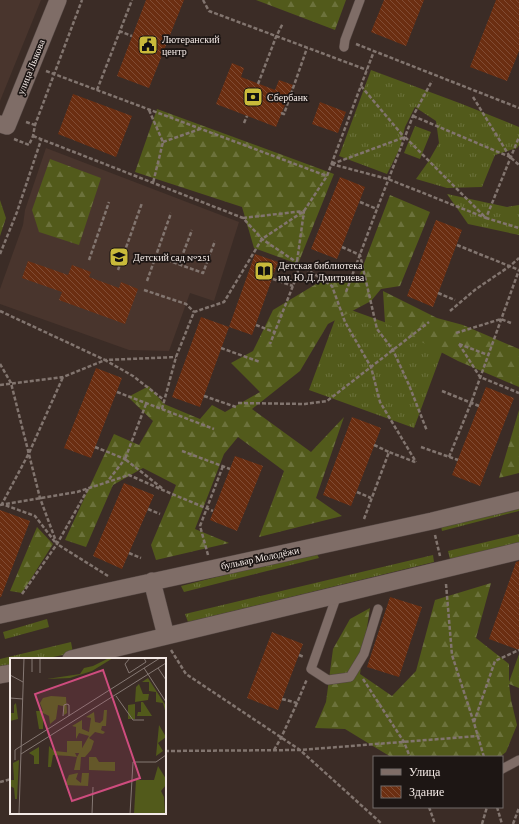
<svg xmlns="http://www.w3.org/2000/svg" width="519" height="824" viewBox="0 0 519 824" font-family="'Crimson Pro',serif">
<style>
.built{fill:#49352d}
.grass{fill:url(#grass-tufts)}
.forest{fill:url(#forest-firs)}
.building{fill:url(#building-back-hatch)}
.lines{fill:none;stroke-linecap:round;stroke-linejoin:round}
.service-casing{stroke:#544743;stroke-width:10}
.minor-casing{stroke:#544743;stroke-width:18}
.path{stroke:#82756f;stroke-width:2.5;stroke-dasharray:4 2;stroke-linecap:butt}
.service{stroke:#7f6d67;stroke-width:9}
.minor{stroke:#7f6d67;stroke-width:17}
.labels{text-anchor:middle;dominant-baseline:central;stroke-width:3.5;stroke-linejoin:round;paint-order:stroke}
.poi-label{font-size:10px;fill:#f4eae6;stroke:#1d1614;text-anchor:start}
.street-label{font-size:10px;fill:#f4eae6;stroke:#1d1614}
.inset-road{fill:none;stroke:#857873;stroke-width:1}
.view{fill:#ce4c7e;fill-opacity:0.15;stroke:#ce4c7e;stroke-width:2}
.inset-edge{fill:none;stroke:#f4eae6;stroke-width:2}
</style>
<defs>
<pattern id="grass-tufts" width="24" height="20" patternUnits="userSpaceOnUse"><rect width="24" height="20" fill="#525a1b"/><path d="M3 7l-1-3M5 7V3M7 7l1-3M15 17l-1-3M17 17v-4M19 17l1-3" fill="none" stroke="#6c723c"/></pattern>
<pattern id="forest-firs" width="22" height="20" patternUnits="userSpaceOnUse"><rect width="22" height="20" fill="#525a1b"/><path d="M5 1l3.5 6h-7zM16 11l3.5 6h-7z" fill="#6c723c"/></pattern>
<pattern id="building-back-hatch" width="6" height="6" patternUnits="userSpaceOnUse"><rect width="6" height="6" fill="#6b2e11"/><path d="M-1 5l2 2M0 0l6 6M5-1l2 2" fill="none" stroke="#814c34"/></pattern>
</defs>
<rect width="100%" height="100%" fill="#3b2c26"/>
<!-- built -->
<path class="built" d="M0 0H41L0 101Z
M46 148 239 222 214 301 190 293 169 351 129 350 0 304V289L23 225 25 210Z"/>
<!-- grass -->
<path class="grass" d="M371 70 462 104 519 127V145L517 148 495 155 482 187 447 188 416 179 428 162 439 143 436 121 415 107 405 127 400 148 387 174 339 156Z
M415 126 431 132 420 159 404 153Z
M447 194 507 207 519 205V235L468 224Z
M340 306 445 344 414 428 309 390Z
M519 505V511L442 531 441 526Z
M519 534V543L450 559 448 551Z
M316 552 319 558 184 592 181 586Z
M433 555 434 562 188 622 185 614Z
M47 619 49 627 5 639 3 632Z
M71 642 73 653 43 659H11V666L0 668V659Z"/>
<!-- forest -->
<path class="forest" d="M256 0H346L335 30Z
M157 109 334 174 298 264 254 248 242 207 135 172Z
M50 159 101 178 79 245 39 232 32 210Z
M390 195 430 212 400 286 381 289 371 301 328 324 300 371 252 409 311 452 344 417 316 498 342 516 259 537 284 471 238 437 224 454 195 529 229 543 156 560 151 545 170 500 176 485 143 468 113 485 86 547 65 540 114 434 139 445 153 421 128 397 149 386 164 404 200 419 212 405 225 412 260 392 231 363 253 351 273 310 331 275 357 282Z
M0 200 6 218 0 236Z
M383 291 437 318 463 325 519 349V387L458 361 385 323Z
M519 410V473L499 478Z
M37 527 53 544 22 593 10 591Z
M491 583 476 638 509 664V682L519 654V688L509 684 511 700 517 725 506 752 500 757H391L345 729 315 728 326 702 333 649 350 619 370 608 360 674 392 696 416 671 435 600Z"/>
<!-- building -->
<path class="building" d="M146 0H184L149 88 117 76Z
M384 0H424L406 46 371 32Z
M496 0H519V51L507 81 470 67Z
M232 63 244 68 241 77 275 90 279 80 293 85 276 127 216 104Z
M73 94 132 116 116 157 58 134Z
M320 102 346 112 338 133 312 124Z
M340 177 365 187 337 259 311 249Z
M436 220 462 230 433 307 407 296Z
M255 254 278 262 252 335 229 327Z
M28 261 68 275 72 265 91 272 89 277 119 288 121 282 138 289 125 324 59 300 62 292 22 278Z
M201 317 229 327 200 407 172 397Z
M96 368 122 378 91 458 64 448Z
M486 387 514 398 480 486 452 475Z
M352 417 381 428 351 506 323 495Z
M235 456 263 466 237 531 210 520Z
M124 483 154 495 122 569 93 556Z
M0 510 30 521 1 597H0Z
M519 561V650L489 639 516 562Z
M390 597 422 607 399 677 367 667Z
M272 632 303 644 278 710 247 698Z"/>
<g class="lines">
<!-- service casing -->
<g class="service-casing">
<path id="service" d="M344 47 345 40 360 0
M337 595 311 669 328 680 350 677 364 654 378 609
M502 769 519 760"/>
</g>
<!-- minor casing -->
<g class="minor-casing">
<path id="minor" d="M0 124 7 126 58 0
M152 581 166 636
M0 615 432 521 519 500
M71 659 519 551
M0 675 11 673"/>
</g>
<!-- path -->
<path class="path" d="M203 0 209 11 367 70
M119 31 132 36
M356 44 519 108
M46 71 327 176
M258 84 276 37 283 23
M361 86 404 137
M97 90 132 0
M473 97 510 157 519 165
M149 110 163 142 153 183
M281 113 284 114 307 48
M413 116 510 157
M26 122 35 125
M244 123 247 116
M33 136 243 218 262 239 332 286 345 322 371 367 380 402 416 462
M14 139 29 145 33 136 35 125 82 0
M163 142 200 129
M331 164 388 179 486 218 519 137
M332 164 405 137 486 218 519 228
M360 202 377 209
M243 218 304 211 297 262 298 273 270 344
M457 245 519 270
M342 247 360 255 377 329 393 350 409 385 427 431
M0 254 17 212 41 140
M156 256 203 273 215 241
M89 260 109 202
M179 264 192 230
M118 270 142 203
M273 279 293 286
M147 281 171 213
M144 290 186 304 194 312
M346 292 377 209 413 116 432 81
M438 293 455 300
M0 311 105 360 176 357
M450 311 476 289 510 266 519 258
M256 325 274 332
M456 333 501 319 511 323
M459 344 480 377 519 393
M459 344 488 355
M221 348 260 362
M0 364 11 383 40 498 57 544 108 576
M0 385 63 377 105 360 133 376 164 400
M442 391 479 406
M117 392 214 429
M204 396 236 407
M238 403 305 404 327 401 429 322
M146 404 125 459 163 489
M162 409 176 357 194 312 224 302 262 239 304 211 327 176 374 51
M374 445 389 452
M95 447 125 459 107 482
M421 447 458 460
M182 451 230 469
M449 457 471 403 519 270
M357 492 371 498
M0 505 77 492 129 475 165 491 213 511
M148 509 160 514
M364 519 389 452 415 462
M435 535 440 556
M55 542 35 516 2 504 29 453 63 377
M129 553 141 558
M208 555 200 526 223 466
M446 584 452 655 474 723 484 757
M22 594 57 544 88 489
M171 650 186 674 300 750 382 824
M299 655 304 657
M363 679 404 742 410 757
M282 699 297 703 307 679
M474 722 495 661 519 650
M274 750 281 738 297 703
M165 751 300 750 478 736
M0 782 11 779
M429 807 435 824
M497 807 502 824
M482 824 487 807
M513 824 519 808"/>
<!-- service -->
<use href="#service" class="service"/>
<!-- minor -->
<use href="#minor" class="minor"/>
</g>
<!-- icons -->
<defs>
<g id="civic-square" transform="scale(1)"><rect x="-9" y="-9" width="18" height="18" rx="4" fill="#c9ba3a" stroke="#1d1614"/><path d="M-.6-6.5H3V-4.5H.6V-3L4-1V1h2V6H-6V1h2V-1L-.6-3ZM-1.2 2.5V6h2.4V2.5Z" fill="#111"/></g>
<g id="bank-square" transform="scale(1)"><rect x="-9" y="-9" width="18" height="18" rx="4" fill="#c9ba3a" stroke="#1d1614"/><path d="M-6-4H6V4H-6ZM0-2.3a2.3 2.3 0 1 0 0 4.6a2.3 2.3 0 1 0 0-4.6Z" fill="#111"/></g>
<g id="school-square" transform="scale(1)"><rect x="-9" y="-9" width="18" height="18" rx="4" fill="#c9ba3a" stroke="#1d1614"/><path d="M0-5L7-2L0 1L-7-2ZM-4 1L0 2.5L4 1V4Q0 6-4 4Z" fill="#111"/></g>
<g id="library-square" transform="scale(1)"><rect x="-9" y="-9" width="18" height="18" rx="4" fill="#c9ba3a" stroke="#1d1614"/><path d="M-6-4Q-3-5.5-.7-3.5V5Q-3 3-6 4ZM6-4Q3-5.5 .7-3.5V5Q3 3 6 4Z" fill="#111"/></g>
</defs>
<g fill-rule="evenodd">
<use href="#civic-square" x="148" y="45"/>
<use href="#bank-square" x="253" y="97"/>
<use href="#school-square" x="119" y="257"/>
<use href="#library-square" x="264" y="271"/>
</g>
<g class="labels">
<!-- poi labels -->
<g class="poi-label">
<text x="162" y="39">Лютеранский<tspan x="162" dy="12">центр</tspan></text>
<text x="267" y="97">Сбербанк</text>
<text x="133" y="257">Детский сад №251</text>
<text x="278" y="265">Детская библиотека<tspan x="278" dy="12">им. Ю.Д. Дмитриева</tspan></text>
</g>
<!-- street labels -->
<g class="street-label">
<text transform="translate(31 67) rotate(-68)">улица Лыкова</text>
<text transform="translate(260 558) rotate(-12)">бульвар Молодёжи</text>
</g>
</g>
<!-- overview -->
<g transform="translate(10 658)">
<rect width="156" height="156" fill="#3b2c26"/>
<path d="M131 44H133L142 58H127L128 54H131ZM57 83H72V95H57ZM68 115 66 121 71 125 72 115H79L78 128 55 127 59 117Z" fill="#525a1b"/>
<path d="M99 0H103L82 13 60 20 37 21 70 16 74 10 83 8ZM138 20 156 48V56L153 45 146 44V34L139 33V24H132ZM129 26 133 36H139L138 42 125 44 126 29ZM41 38 56 39 57 55 54 57 53 48 48 47 46 61 40 66 39 58 33 55V71H29L26 53H33L30 45 33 40ZM6 45 8 61 0 63V55H4V47ZM125 46V61H118V47ZM94 52H97L96 68H92L91 72 95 74 93 76 85 74 79 80 84 83 81 92 75 99H71L70 112H64L67 99 59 98 43 97 41 109H38L39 88 44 93 65 95 67 99 79 78 69 75 66 81V69L62 68 72 62V71L79 74 81 60 76 59 84 54 85 64 90 65 93 62ZM149 67 156 79 148 85 153 93 146 98ZM29 89V106H24V98L19 95ZM79 99H86L89 104H105V113L79 112ZM9 102 7 141H5L4 130 0 128V122H4L3 105ZM148 108 156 121V127L151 133 154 139 155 156H124L126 122H144Z" fill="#525a1b"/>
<path class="inset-road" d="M134 10 156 44M148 10 156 22M22 14V0M30 15V0M119 15 136 4 134 0M119 15 115 6 120 0M0 17 13 24M106 38 123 62H134M0 40 13 41M53 58 54 47 57 46 59 47V58M11 96 156 5M5 102V92L8 90 150 0M9 156 14 0M82 156 83 129M120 156 123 104H146L156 97"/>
<path class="view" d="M93 12 130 120 62 143 25 36Z"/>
<rect width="156" height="156" class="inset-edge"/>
</g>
<!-- legend -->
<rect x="373" y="756" width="130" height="52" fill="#1d1614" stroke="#736b68"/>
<rect x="381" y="769" width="20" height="6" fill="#7f6d67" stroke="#736b68"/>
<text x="409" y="776" font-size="12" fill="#f4eae6">Улица</text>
<rect x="381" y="786" width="20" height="12" fill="url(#building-back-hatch)" stroke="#736b68"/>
<text x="409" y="796" font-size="12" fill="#f4eae6">Здание</text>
</svg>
